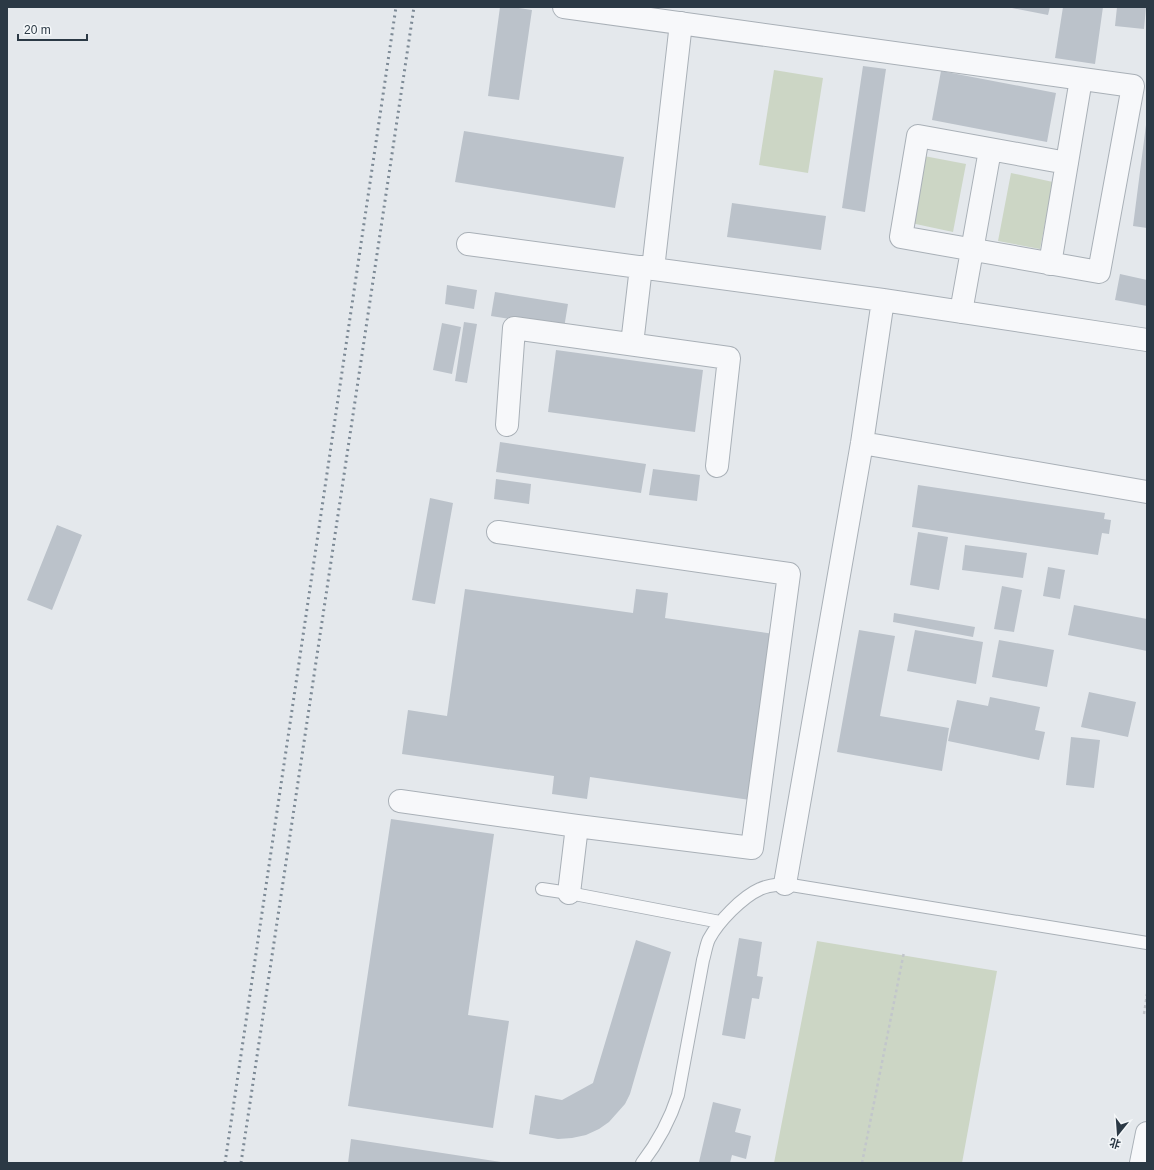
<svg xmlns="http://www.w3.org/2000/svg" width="1154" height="1170" viewBox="0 0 1154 1170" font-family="Arial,'Noto Sans SC',sans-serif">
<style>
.green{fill:#ccd6c5}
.building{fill:#bbc2ca}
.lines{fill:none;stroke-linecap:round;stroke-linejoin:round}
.service-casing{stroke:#a9b0b7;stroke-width:14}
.minor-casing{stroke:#a9b0b7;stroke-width:24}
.tertiary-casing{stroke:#a9b0b7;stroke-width:24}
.path{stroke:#c2c6cb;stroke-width:2.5;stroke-dasharray:3 3;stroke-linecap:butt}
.service{stroke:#f7f8fa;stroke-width:12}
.minor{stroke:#f7f8fa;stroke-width:22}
.tertiary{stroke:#f7f8fa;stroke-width:22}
.rail{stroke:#7d8a96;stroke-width:3;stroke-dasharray:2 4;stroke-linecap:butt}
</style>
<rect width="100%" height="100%" fill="#e4e8ec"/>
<!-- green -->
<path class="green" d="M774 70 823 78 808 173 759 165Z
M924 156 966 164 953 232 911 223Z
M1011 173 1053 182 1040 249 998 241Z
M817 941 997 971 962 1163H774Z"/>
<!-- building -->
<path class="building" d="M500 7H512L532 10 519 100 488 96Z
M1007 7H1050L1048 15Z
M1063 7H1103L1095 64 1055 58Z
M1117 7H1146L1144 29 1115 26Z
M863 66 886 69 865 212 842 208Z
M941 71 1056 93 1047 142 932 120Z
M1146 125H1147V228L1133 226Z
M464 131 624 157 615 208 455 182Z
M732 203 826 216 821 250 727 237Z
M1120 274 1147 280V306L1115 300Z
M447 285 477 290 474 309 445 304Z
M495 292 568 304 564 328 491 316Z
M464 322 477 324 467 383 455 381Z
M442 323 461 327 452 374 433 370Z
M556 350 703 370 695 432 548 412Z
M500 442 646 464 641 493 496 472Z
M653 469 700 475 697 501 649 495Z
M496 479 531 484 529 504 494 499Z
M918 485 1105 513 1104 519 1111 520 1109 534 1102 533 1098 555 912 527Z
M430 498 453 503 435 604 412 600Z
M57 525 82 535 52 610 27 600Z
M918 532 948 537 939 590 910 585Z
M965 545 1027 553 1023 578 962 570Z
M1048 567 1065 570 1060 599 1043 596Z
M1002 586 1022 590 1014 632 994 629Z
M465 589 633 613 636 589 668 593 665 618 774 634 750 800 590 777 587 799 552 794 554 776 402 754 408 710 447 716Z
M1074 605 1147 619V651L1068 635Z
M894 613 975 627 973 637 893 622Z
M859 630 895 636 880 716 949 728 942 771 837 752Z
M915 630 983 642 976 684 907 671Z
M999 640 1054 650 1047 687 992 677Z
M1089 692 1136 702 1128 737 1081 727Z
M990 697 1040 707 1035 730 1045 732 1039 760 948 741 957 700 988 706Z
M1071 737 1100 740 1094 788 1066 785Z
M391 819 494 834 468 1015 509 1021 493 1128 348 1106Z
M739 938 762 942 757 976 763 977 759 999 752 998 745 1039 722 1035Z
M636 940 671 952 630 1094 625 1104 609 1122 599 1129 586 1135 572 1138 558 1139 529 1134 535 1095 562 1100 593 1083Z
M713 1102 741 1109 735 1132 751 1136 746 1159 732 1155 730 1163 699 1162Z
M351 1139 501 1162V1163H348Z"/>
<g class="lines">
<!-- service casing -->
<g class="service-casing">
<path id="service" d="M542 889 569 893 720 922
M642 1163C658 1142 670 1120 678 1095L703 960C705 954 706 945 709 939 718 922 742 897 760 889 768 885 776 885 785 884L1147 943"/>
</g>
<!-- minor casing -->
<g class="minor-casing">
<path id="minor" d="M564 7 1133 86 1099 272 901 237 918 136 1067 163
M468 244 883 300 1147 340
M1050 264 1081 79
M653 269 681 23
M961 312 990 150
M632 344 641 267
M507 425 514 328 729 358 717 466
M862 443 1147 492
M400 801 577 826 752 848 789 574 498 532
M785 884 862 443 883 300
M569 893 577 826"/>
</g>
<!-- tertiary casing -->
<g class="tertiary-casing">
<path id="tertiary" d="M1141 1163 1147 1133"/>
</g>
<!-- path -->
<path class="path" d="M1144 1014 1147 994
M862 1163 904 952"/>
<!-- service -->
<use href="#service" class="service"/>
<!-- minor -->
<use href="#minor" class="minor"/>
<!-- tertiary -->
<use href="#tertiary" class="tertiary"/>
<!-- rail -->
<path class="rail" d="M225 1163 396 7
M241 1163 414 7"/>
</g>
<!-- border -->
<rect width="1154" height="1170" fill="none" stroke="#2b3945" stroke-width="16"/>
<!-- north arrow -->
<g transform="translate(1118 1134) rotate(197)" stroke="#f4f7f9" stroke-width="3" paint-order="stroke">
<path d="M0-3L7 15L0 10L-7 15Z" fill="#2b3945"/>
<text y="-6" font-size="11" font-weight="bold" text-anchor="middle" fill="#2b3945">北</text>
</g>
<!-- scale -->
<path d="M18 34v6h69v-6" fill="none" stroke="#2b3945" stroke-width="2"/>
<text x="24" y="34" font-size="12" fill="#2b3945" stroke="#f4f7f9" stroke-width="3" paint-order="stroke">20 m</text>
</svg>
